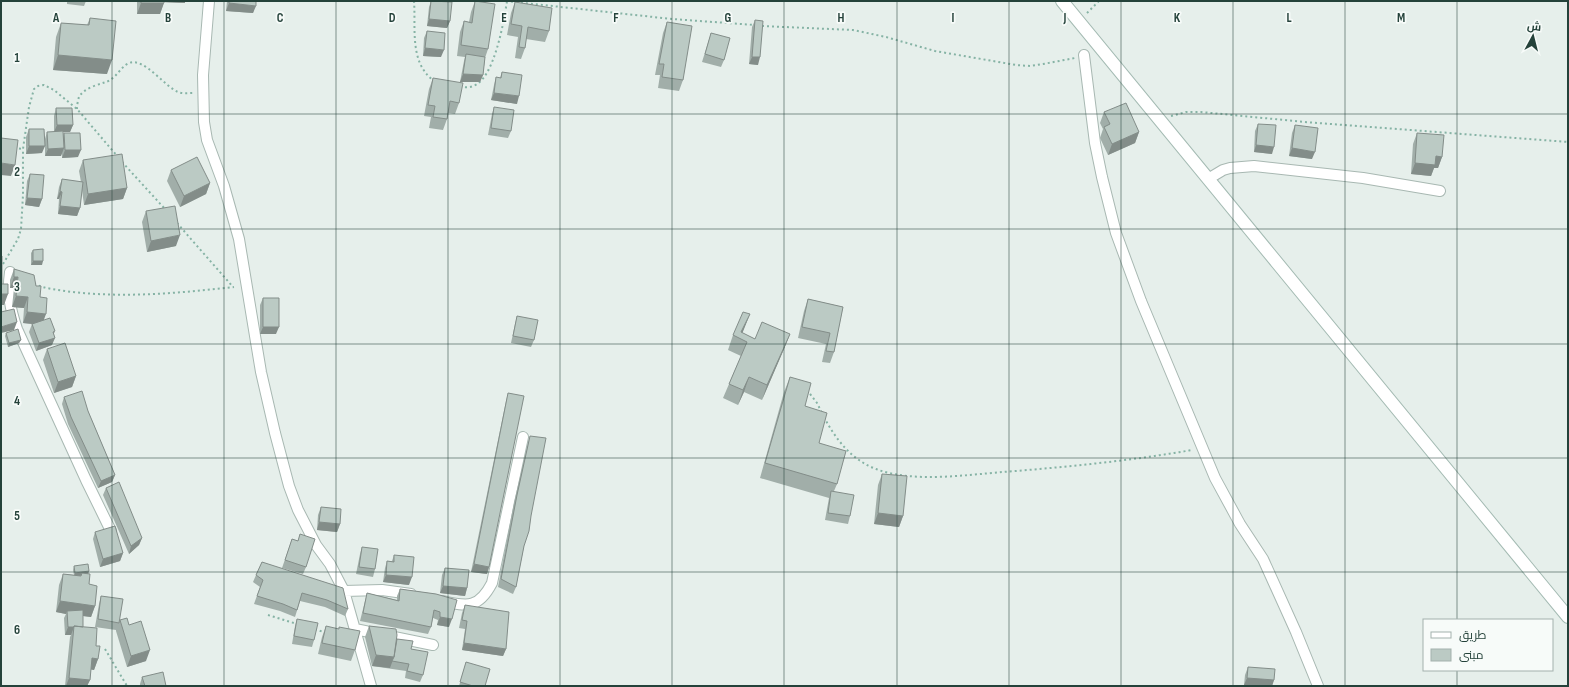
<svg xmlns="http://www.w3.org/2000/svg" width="1569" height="687" viewBox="0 0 1569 687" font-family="'Sofia Sans Condensed',Cairo,sans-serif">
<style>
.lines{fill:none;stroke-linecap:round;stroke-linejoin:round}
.street-casing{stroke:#a8b8b2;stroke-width:12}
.secondary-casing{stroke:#a4bbb3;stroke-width:14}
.path{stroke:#86b3a5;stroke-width:2;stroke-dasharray:2 3;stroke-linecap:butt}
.street{stroke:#fff;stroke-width:10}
.secondary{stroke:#fff;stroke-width:12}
.wall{fill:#a1aea9}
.shaded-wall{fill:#838d89}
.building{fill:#bbcac4;stroke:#838d89}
.grid{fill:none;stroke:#24423a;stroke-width:1;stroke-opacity:0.55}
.grid-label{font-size:13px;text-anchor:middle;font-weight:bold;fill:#24423a;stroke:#f7fbf9;stroke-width:3.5;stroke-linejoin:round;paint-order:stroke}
</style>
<rect width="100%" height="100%" fill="#e6efeb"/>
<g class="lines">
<!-- street casing -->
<g class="street-casing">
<path id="street" d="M209 1 203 75 204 122 207 140 224 186 239 239 261 372 275 433 289 486 298 510 316 545 330 564 344 591 371 686
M1084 55 1095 143 1102 177 1116 233 1141 301 1215 478 1240 524 1263 559 1296 632 1318 686
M1208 179 1223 170 1230 168 1254 166 1363 178 1440 191
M10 272C7 294 10 308 17 329L86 480 111 531
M344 591 382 590 411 594
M443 601C468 607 479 608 492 583L523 437
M355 629 433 645"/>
</g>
<!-- secondary casing -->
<g class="secondary-casing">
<path id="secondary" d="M1062 1 1568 617"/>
</g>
<!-- path -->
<path class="path" d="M414 1C416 27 409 62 433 80
M506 1 672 19 755 25
M1087 13 1099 1
M762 26 853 30 886 37 935 51 1016 65 1030 66 1043 64 1075 58
M460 87C464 87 469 88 473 86 494 80 504 21 507 1
M77 109C77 105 78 100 79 97 84 88 97 85 106 82 117 78 120 67 129 63 144 57 164 86 178 92 183 94 188 93 193 93
M1171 116 1186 112H1201L1305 122 1568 142
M14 148 23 149
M122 162 165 209
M177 223 233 287
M3 264 18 239 21 229 23 195V149L29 107 34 89 38 86 44 85 54 90 77 109 118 157
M34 284C46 289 59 290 72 292 127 298 180 293 234 287
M807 390 817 403 822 413
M824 417C836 440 852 460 876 469 912 483 965 475 1003 472 1066 467 1129 461 1192 450
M268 615 297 624
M315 629 326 633
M105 649 127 686"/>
<!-- street -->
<use href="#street" class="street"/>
<!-- secondary -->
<use href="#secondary" class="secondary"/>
</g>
<!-- wall -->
<path class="wall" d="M67 1H86L84 6 67 4Z
M137 1H185V3L164 2 160 14H137Z
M227 1H256L253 13 226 11Z
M431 1H445L450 21 447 28 427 26 429 7Z
M475 1 488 49 485 58 483 75 480 82H460L464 61 465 57 457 56 460 32 464 21 469 22 471 12Z
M515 2 549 31 545 42 526 39 525 48 521 59 515 58 518 37 507 35 511 13Z
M90 18 107 74 53 70 56 37 61 23 87 25Z
M755 20 758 65 749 64 752 27Z
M667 22 683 80 679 91 658 88 660 75H655L663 33Z
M427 31 441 57 423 56 424 38Z
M711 33 724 60 721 67 702 62Z
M502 72 517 104 491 100 494 85 496 77 500 78Z
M433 78 459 103 455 114 448 113 447 119 443 130 429 128 431 117 424 116 429 89Z
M494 107 511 131 508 138 488 135 492 114Z
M56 108 73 125 70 132H63V137L64 133 78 157 62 158V152L61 156H45V139L47 132H54V116Z
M1104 112 1139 132 1135 143 1108 155 1100 138 1103 129 1100 123Z
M1258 124 1272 154 1254 152 1255 131Z
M1295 125 1312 159 1289 156 1292 133Z
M29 129 42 153 26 154V137Z
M1417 133 1442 157 1438 168H1434L1431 176 1411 174 1413 144Z
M83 160 127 188 123 199 84 205 82 190 80 208 77 216 58 214 59 199H57L59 187 62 179 81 182 79 171Z
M171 170 210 183 206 194 180 207 167 181Z
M30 174 42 199 39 207 25 205 27 181Z
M146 211 176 246 147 252 142 222Z
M33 250 42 265H31V253Z
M14 269 36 286 40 297 44 320 54 335 52 345 36 351 29 332 32 324H33L23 323 24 308 12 307 14 288H10V280Z
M263 298 276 334H260V305Z
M808 299 843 307 834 352 830 363 822 362 826 344 798 338 804 311Z
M750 314 742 333 755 339 790 334 784 349 762 400 744 392 738 405 723 398 741 356 728 350 733 335Z
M517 316 534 340 531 347 511 343 515 324Z
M6 333 21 340 19 343 8 347 5 336Z
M47 349 76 376 72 387 54 393 43 360Z
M790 377 805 406 819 443 837 484 834 491 850 516 848 524 825 520 829 498 760 478 784 392Z
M508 393 489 567 487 574 471 572 506 401Z
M64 397 88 411 115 475 112 482 98 488 68 424 62 404Z
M530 436 524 546 516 587 513 594 498 587 514 502 528 443Z
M882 474 903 516 899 527 874 524 878 485Z
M106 488 142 538 139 545 129 554 103 495Z
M321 507 340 524 337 532 317 530 318 515Z
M95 532 123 553 120 561 100 567 93 539Z
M300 534 306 567 303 574 282 568 292 539 298 541Z
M362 547 375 569 373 577 356 574 360 554Z
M394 555 409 585 383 582 385 568 387 561H392Z
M262 562 348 609 345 616 325 607 300 601 295 617 280 611 254 604 260 587 253 582 256 575Z
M74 566 88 574 89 584 95 606 91 617 83 616V627L96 646 98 659 94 670 91 669 90 680 87 686H65L70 637 71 635H65L64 618 66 614 56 612 59 585 63 574 74 575 73 570Z
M445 568 467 588 465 596 440 593 442 575Z
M400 589 436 594 449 627 437 625 438 620 433 618 431 627 428 634 360 621 367 593 397 600V596Z
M101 596 119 622 120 620 129 625 146 661 127 667 116 631V630L95 627 99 604Z
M465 605 506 649 503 656 462 650 465 629 459 628 462 613Z
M297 619 314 640 312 647 292 644 295 626Z
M326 626 355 650 351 661 318 654 322 637Z
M369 626 397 639 411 649 423 675 420 682 405 678 406 671 372 666 365 637Z
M466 662 485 686H459Z
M1248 667 1274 680 1272 686H1255L1244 685 1245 675Z
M142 677 166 686H140V684Z"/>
<!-- shaded-wall -->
<path class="shaded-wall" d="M161 1H185V3L160 2Z
M141 3H164L160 14H137Z
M229 3 256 6 253 13 226 11Z
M429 19 450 21 447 28 427 26Z
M425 48 444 50 441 57 423 56Z
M58 55 112 60 107 74 53 70Z
M752 57H760L758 65 749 64Z
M463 74 483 75 480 82H460Z
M494 93 519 96 517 104 491 100Z
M57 125H73L70 132H54Z
M1139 132 1135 143 1108 155 1112 144Z
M1256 145 1274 147 1272 154 1254 152Z
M29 146H45L42 153 26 154Z
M64 148 61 156H45L48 149Z
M1292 148 1315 152 1312 159 1289 156Z
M65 150H81L78 157 62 158Z
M1436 156 1442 157 1438 168H1434L1431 176 1411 174 1415 163Z
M1 163 15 165 11 176 1 175Z
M210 183 206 194 180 207 184 196Z
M127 188 123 199 84 205 88 194Z
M60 191 62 192 59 199H57Z
M27 198 42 199 39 207 25 205Z
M60 206 80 208 77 216 58 214Z
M180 235 176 246 147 252 151 241Z
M33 261H43L42 265H31Z
M14 277H18L14 288H10Z
M1 294H8L4 305H1Z
M16 296 28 297 24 308 12 307Z
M27 312 46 314 42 325 23 323Z
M750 314 740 339 741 332Z
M17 322 14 330 1 333V327Z
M263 327H279L276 334H260Z
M55 331 52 338H55L52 345 36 351 39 343Z
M790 334 784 349 762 400 767 385Z
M21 340 19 343 8 347 9 343Z
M76 376 72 387 54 393 58 382Z
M749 377 744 392 738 405 743 390Z
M115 475 112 482 98 488 101 481Z
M878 513 903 516 899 527 874 524Z
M319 522 340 524 337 532 317 530Z
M142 538 139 545 129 554 131 546Z
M123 553 120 561 100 567 103 559Z
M474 564 489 567 487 574 471 572Z
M89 571 88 575 82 573 80 576 74 577 75 573Z
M386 575 412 577 409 585 383 582Z
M443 586 467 588 465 596 440 593Z
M60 601 95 606 91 617 67 614V611L66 614 56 612Z
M440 617 452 619 449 627 437 625Z
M68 627H74L71 635H65Z
M464 643 506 649 503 656 462 650Z
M150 650 146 661 127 667 131 656Z
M376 655 394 657 390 668 372 666Z
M92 658 98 659 94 670 88 669Z
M69 678 90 680 87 686H66Z
M1247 678 1274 680 1272 686H1255L1244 685Z"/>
<!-- building -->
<path class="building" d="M141 1H164V3H141Z
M229 1H256V6L229 3Z
M431 1 452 2 450 21 429 19Z
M475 1 495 4 488 49 461 45 464 21 472 23Z
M515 2 552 8 549 31 528 27 525 48 519 47 522 26 511 24Z
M90 18 116 21 112 60 58 55 61 23 89 25Z
M755 20 763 21 760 57H752Z
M667 22 692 26 683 80 662 77 664 64H659Z
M427 31 445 33 444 50 425 48Z
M711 33 730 38 724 60 705 54Z
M466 54 485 57 483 75 463 74Z
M502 72 522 75 519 96 494 93 496 77 501 78Z
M433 78 463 83 459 103 450 101 447 119 433 117 435 106 428 105Z
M1126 103 1139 132 1112 144 1104 127 1110 124 1104 112Z
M494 107 514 110 511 131 491 128Z
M56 108H72L73 125H57Z
M1258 124 1276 125 1274 147 1256 145Z
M1295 125 1318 128 1315 152 1292 148Z
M29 129H44L45 146H29Z
M63 131 64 148 48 149 47 132Z
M64 133H80L81 150H65Z
M1417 133 1444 135 1442 157 1436 156 1435 165 1415 163Z
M1 138 18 140 15 165 1 163Z
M122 154 127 188 88 194 83 160Z
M197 157 210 183 184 196 171 170Z
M30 174 44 175 42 199 27 198Z
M62 179 83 182 80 208 60 206 62 192 60 191Z
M175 206 180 235 151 241 146 211Z
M43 249V261H33V250Z
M1 256H2V284H8V294H1Z
M14 269 34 275 36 286H41L40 297 47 298 46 314 27 312 28 297 16 296 18 277H14Z
M263 298H279V327H263Z
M808 299 843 307 834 352 826 351 830 333 802 327Z
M14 309 17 322 1 327V312Z
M743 312 750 314 741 332 755 339 762 322 790 334 767 385 749 377 743 390 729 384 747 342 733 335Z
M517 316 538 320 534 340 513 336Z
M50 318 55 331 53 332 55 338 39 343 32 324Z
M18 329 21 340 9 343 6 333Z
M65 343 76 376 58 382 47 349Z
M790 377 811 383 805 406 827 413 819 443 846 451 837 484 765 463Z
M82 391 88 411 115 475 101 481 71 417 64 397Z
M508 393 524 396 489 567 474 564Z
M530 436 546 438 531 516 529 531 524 546 516 587 501 579 517 495Z
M882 474 907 476 903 516 878 513Z
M119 482 142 538 131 546 106 488Z
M831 491 854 495 850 516 828 513Z
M321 507 341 509 340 524 319 522Z
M115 526 123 553 103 559 95 532Z
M300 534 315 539 306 567 285 560 292 539 298 541Z
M362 547 378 549 375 569 359 567Z
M394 555 414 557 412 577 386 575 387 561 394 562Z
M262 562 343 588 348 609 327 600 302 593 297 610 283 604 257 596 263 580 256 575Z
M88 564 89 571 75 573 74 566Z
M445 568 469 570 467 588 443 586Z
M82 573 90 574 89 584 97 586 95 606 60 601 63 574 81 576Z
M400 589 436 594 457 600 452 619 440 617V612L434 610 431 627 363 613 367 593 399 601Z
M101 596 123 599 119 623 98 619Z
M465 605 509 612 506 649 464 643 467 621 462 620Z
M83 610V627L74 626V627H68L67 611Z
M127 618 129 625 141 621 150 650 131 656 120 620Z
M297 619 318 623 314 640 294 636Z
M74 626 97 628 96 646H100L98 659 92 658 90 680 69 678Z
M326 626 339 629V627L360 631 355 650 322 643Z
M369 626 396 629 397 635 394 657 376 655Z
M397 639 413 641 411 649 428 652 423 675 407 671 409 664 392 661 394 657Z
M466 662 490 669 485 686H473L460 682Z
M1248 667 1275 669 1274 680 1247 678Z
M163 672 166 686H145L142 677Z"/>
<!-- grid -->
<path class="grid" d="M112 1V686M224 1V686M336 1V686M448 1V686M560 1V686M672 1V686M784 1V686M897 1V686M1009 1V686M1121 1V686M1233 1V686M1345 1V686M1457 1V620M1 114H1568M1 229H1568M1 344H1568M1 458H1568M1 572H1568M1457 670V686"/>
<g class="grid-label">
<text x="56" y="22">A</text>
<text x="168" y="22">B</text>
<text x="280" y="22">C</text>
<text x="392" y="22">D</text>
<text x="504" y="22">E</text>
<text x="616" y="22">F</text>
<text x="728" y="22">G</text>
<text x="841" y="22">H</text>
<text x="953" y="22">I</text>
<text x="1065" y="22">J</text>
<text x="1177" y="22">K</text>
<text x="1289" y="22">L</text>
<text x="1401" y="22">M</text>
<text x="17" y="62">1</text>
<text x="17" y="176">2</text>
<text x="17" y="291">3</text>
<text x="17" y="405">4</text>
<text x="17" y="520">5</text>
<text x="17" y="634">6</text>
</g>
<!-- border -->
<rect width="1569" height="687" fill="none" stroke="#24423a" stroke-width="4"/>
<!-- legend -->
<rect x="1423" y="619" width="130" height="52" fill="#f7fbf9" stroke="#a3b1ad"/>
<rect x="1431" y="632" width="20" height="6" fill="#ffffff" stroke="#a3b1ad"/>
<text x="1459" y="639" font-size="12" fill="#24423a">طريق</text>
<rect x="1431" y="649" width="20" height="12" fill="#bbcac4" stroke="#a3b1ad"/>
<text x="1459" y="659" font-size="12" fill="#24423a">مبنى</text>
<!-- north arrow -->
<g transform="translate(1533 36) rotate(7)" stroke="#f7fbf9" stroke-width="3" paint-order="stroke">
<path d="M0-3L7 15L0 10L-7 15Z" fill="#24423a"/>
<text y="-6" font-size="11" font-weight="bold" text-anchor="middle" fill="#24423a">ش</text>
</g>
</svg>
